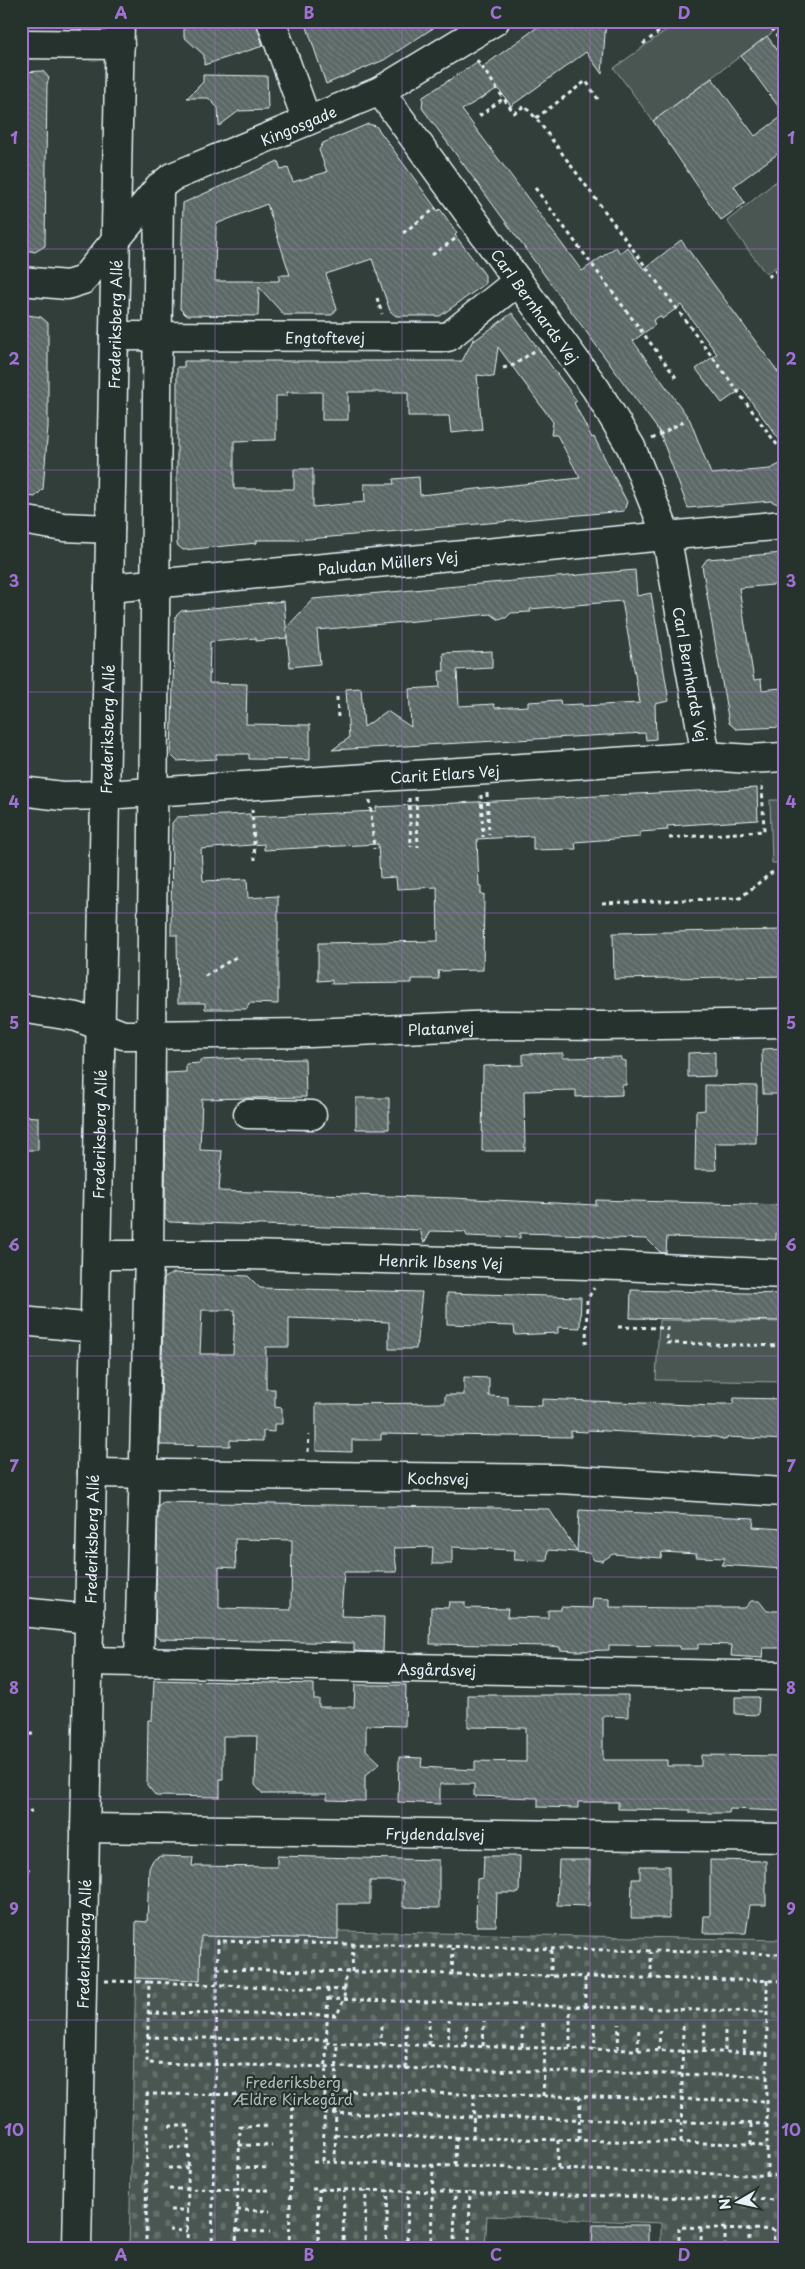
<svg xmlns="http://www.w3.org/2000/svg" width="805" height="2269" viewBox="0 0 805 2269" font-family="'Playpen Sans',sans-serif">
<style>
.green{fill:#495651;stroke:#98a4a4}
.cemetery{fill:url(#cemetery-stones);stroke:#98a4a4}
.building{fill:url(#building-back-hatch);stroke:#e8f1f8;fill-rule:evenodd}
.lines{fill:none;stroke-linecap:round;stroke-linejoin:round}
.minor-casing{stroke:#e8f1f8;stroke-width:31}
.path{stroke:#e8f1f8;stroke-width:3;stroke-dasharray:4 4;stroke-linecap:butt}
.minor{stroke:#26332d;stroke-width:28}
.grid{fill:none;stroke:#a171d3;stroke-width:1;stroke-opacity:0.55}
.labels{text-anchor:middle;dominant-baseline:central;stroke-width:4.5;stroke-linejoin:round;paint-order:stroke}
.street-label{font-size:15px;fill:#e8f1f8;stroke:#26332d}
.park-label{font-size:15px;fill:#b0bbbe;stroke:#26332d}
.neatline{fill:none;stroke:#a171d3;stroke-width:2}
.grid-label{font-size:16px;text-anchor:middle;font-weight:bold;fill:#a171d3}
</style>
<defs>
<pattern id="cemetery-stones" width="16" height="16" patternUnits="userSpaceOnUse" patternTransform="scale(1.25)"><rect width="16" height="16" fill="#495651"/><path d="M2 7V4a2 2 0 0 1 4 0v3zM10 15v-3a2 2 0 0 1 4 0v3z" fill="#636f6b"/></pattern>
<pattern id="building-back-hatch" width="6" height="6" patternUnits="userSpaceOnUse" patternTransform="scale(1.25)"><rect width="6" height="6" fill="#5c6865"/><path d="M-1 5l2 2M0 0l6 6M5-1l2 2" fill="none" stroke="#737e7c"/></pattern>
</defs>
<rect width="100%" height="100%" fill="#323e39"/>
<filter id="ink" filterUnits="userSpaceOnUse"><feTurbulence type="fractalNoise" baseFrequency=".02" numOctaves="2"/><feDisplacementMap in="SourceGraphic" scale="10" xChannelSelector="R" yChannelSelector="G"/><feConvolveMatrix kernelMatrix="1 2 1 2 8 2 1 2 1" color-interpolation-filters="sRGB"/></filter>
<g filter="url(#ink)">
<!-- green -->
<path class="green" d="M679 21H766L773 32 653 121 614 68Z
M784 175V261L766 274 727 221Z
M770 800H784V863H772Z
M659 1320 784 1322V1382L656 1380Z"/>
<!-- cemetery -->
<path class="cemetery" d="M137 1927 784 1940V2248H661V2223L487 2216 485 2248H129Z"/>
<!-- building -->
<path class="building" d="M184 21H256L263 46 204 65V55L184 37Z
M323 21H444L384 60 326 84 307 27Z
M546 21H606L602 74 586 52 511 106 498 88 462 110 582 271 616 247 620 253 627 247 644 269 681 240 784 380V446L742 389 722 403 696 369 717 354 681 305 662 319 660 316 653 320 655 325 633 341 690 420 711 474 770 469 784 462V507L771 501 688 508 659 431 422 108 423 97 477 62 481 68Z
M767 36 784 59V114L741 56Z
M43 71 49 78 47 84 45 246 35 252 21 249V72Z
M203 75 267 76 268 110 239 111 219 126 218 108 208 98H187L203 82Z
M712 78 755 136 784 115V149L734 186 745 203 721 220 653 121Z
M368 124 376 126 438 211 440 209 457 233 455 235 485 275V284L440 316H396L390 311 372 259 326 274 337 309 332 315H284L259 287 258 316 186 315 180 309 183 203 278 161 281 170 288 168 293 182 327 172 319 150 323 143ZM267 204 290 275H279V281H215L216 224Z
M512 313 577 401 574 403 592 438 594 437 627 502 624 511 297 540H257V543L183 550 177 545V367H184V361H462L474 338V341ZM498 347 553 422 551 435H557L580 478 420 495 419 477 393 479 394 484H364L365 502 313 507V469H294V489H234V441L276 440V396H287V392H322V420H348V392H408V416H449L451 433 482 430 477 375 494 377Z
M21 314 41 317 48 323V427L43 489 35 497 21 495Z
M784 553V584L739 588 754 680 761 679 762 690 781 688 782 696 784 695V727L736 729 729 723 702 566 707 559Z
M635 570 637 596 651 593 669 701 655 704 656 739 646 740 645 733 332 750 349 738 346 689 361 688 364 727 387 711 411 727 409 689 440 687 439 671H444L443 653 492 651V668L457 670 459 706 494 704 495 708 528 706V702L560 700 561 705 582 704V706L640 703 622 601 530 609 531 612 511 613 506 618 498 619 491 614 317 630 320 664 290 667 286 628 313 599Z
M284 601 287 638 256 641V638L210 642 209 683 247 684 246 724 310 725V760L249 759V754H216V759L177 761 171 755 175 617 181 611Z
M757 788 758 820 667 826 668 830 640 832V837L575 842 576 849 533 850V836L477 839 479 886H481V894H484L483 970 438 971 439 979H412V983L332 984V980L318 981V943L438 941 437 887 397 889 396 877 380 878 378 844 264 850V844L201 849 203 881 247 879 248 898 278 896V1004L249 1003 247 1009H205V1003H178L177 935H171L172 823 177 817 250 814V817L376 811V807Z
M784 930V976L614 979 613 933Z
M784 1048V1094H763L762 1049Z
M715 1052V1076L688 1077V1053Z
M563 1053V1058L621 1057V1060L626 1061V1085H622V1095L576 1097V1090L524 1091 525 1151H482L483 1066 523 1065V1054Z
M240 1058V1060L305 1059 306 1097 202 1099 200 1150 222 1151 219 1191 453 1198 596 1205V1200L784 1205V1234L776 1233V1240L667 1237 666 1253 660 1252 647 1239 608 1238 593 1235 520 1233V1238L467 1236 465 1232 431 1231 424 1243 420 1230 169 1222 165 1218 166 1073 186 1072V1064L200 1063V1060Z
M705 1085 757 1086 756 1143H715L716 1170H695L696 1111 705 1110Z
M356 1098H389V1129H356Z
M21 1116 38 1117V1150H21Z
M174 1273 248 1276 260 1288 422 1292 416 1349H389V1322L289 1318V1347H266V1389H275V1407L282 1408V1424H274V1432L263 1431V1441L230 1440V1446L160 1445 164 1280 165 1277ZM202 1310H235L233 1354H200Z
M631 1290 784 1294V1321L630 1318Z
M447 1293 581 1297 580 1328 558 1327V1333L515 1335 514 1326 447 1324Z
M464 1377 489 1378V1396L508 1397V1405L542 1406V1399L716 1406 717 1404H733L734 1398 784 1399V1440L728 1437 726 1440 716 1437 588 1430 587 1432 571 1431V1437L381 1434V1440H352V1452L316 1451V1404L445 1403V1395H464Z
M163 1502 549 1509 577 1551 579 1510 754 1518 753 1527 784 1529V1569L721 1565 725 1558 696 1557 697 1554 662 1552 661 1558 613 1554 602 1561 594 1560 589 1553 548 1550 547 1561 514 1560 515 1550 452 1547V1564H432L433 1547 394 1548 397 1572H344L341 1616 384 1617 383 1652 354 1651V1643L159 1639 155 1635 158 1506ZM235 1539 292 1540 291 1610 219 1608V1567L236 1568Z
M593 1598 610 1599V1607L681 1608H745L751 1601H759L767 1611H784V1648H763L762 1658 731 1656 732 1645 698 1644V1649H680V1646L609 1645V1650L577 1651 560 1650V1647L550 1646 430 1644 431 1607 448 1608 449 1602H465V1608L508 1609 507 1617 548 1618V1610H561V1607L592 1608Z
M154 1680 314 1684V1699H319V1707H354L355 1685H406L405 1726 366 1725V1750L380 1763 365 1776V1801L327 1800V1794H263L255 1785 257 1736H223V1779H220V1797L156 1796 147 1785 148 1720H152Z
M468 1695H628V1717L603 1716V1760H667V1766H701V1755L784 1756 782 1811 730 1809 729 1813H690V1810L618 1809V1802H578V1808L538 1807V1798L474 1796V1784H440V1804L398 1802 399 1757 422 1758 421 1767 475 1770V1761L526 1762V1728L468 1727Z
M735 1697H759L758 1715 735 1714Z
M160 1856 193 1857 192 1866 277 1867V1856L439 1860V1908L403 1907V1881H370V1904H338V1939L201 1936 200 1980 135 1978 136 1921 147 1922 149 1868 153 1860Z
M484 1856H520L519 1893H497L496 1926H476L477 1879 483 1878Z
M559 1860H590L589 1906 557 1905Z
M710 1860 766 1861V1905H750L746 1933H703L704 1916H710Z
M640 1866H669V1918H631L632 1879H640Z
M593 2225H648V2248H592Z"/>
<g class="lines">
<!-- minor casing -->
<g class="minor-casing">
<g id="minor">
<path d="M271 21 307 121"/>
<path d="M21 44 120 45"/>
<path id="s1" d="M380 91 596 389 631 447 666 534 706 756"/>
<path id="s2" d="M21 281 67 285 83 280 159 187 172 177 380 91 495 21"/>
<path id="s3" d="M114 336 448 337 518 281"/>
<path d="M21 520 64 527 110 529"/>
<path id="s4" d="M109 588 784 525"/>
<path id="s5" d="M21 791 62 796 105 795 706 756 750 759 784 757"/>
<path id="s6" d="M21 1008 77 1017 123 1035H132L310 1033 495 1025 601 1026 784 1023"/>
<path d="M248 1114 312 1115"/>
<path id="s7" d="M97 1255H249L621 1266 784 1274"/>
<path d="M21 1321 95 1328"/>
<path id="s8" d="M92 1473 559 1479 784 1492"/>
<path d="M21 1612 90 1619"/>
<path id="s9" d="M89 1661 784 1676"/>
<path d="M139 1663 149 1255 159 187"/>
<path id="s10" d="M85 1828 784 1838"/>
<path id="s11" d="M77 2248 120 21"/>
</g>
</g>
<!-- path -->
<path class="path" d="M767 21 784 46
M643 44 673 21
M477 60 514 113 524 106 536 118 778 446
M479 116 504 98
M536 118 586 81 598 99
M535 188 678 380
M403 233 436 208
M432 255 458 237
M768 277 784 266
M377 298 382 314
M503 368 514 365 537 349
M652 439 686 420
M337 697 338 718
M487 793 489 835
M481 795 483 837
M416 797 418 847
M409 798 411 847
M370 800 374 849
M252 809 255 860
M669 838 764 831 762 782
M602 903 740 898 771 873 784 872
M205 976 236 957
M618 1327 667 1328V1343L784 1346
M586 1344 587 1300 594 1288
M308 1452 309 1435
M21 1735 33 1734
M21 1812 32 1811
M21 1870H30
M551 1950V1976
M21 1957H29
M217 1969 784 1981
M352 1972 353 1945
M452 1974 453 1948
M651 1978V1952
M105 1981 149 1982
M328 1989 323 2162 784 2176
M345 1990 149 1982 147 2063 767 2076
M328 1999 767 2012
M21 2004H28
M585 2006V1977
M148 2013 337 2015 344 1999 346 1971
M543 2023V2048
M594 2023 595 2049
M381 2026V2044
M147 2037 326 2040
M326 2043 767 2053
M429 2045V2019
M448 2046 449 2020
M466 2046 467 2023
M483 2046 484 2021
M522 2047V2023
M570 2048V2006
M618 2049 619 2024
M638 2050 639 2026
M659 2050 660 2026
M704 2051 705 2025
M725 2051V2027
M744 2052 745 2028
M406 2069V2022
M21 2090 27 2091
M336 2091 767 2101
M543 2096 545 2048
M324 2113 767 2124
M169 2126H189L187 2248
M335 2135 751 2144 767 2147
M21 2137H27
M473 2138 474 2095
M579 2140 580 2097
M681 2142 683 2026
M751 2144V2124
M239 2145 272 2146
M170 2147 189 2148
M313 2162H323
M335 2162 337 2043
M455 2165 456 2137
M238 2167 270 2168
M168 2168H188
M558 2168V2139
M767 2176V1980
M169 2189 269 2190
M312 2189 784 2200
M170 2210H188
M237 2210 270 2211
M169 2230 187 2231
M237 2231 270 2232
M146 2248 147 2094 293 2095 289 2248
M212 2248 218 1941 784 1954
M236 2248 240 2127 271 2126
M318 2248 319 2189
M343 2248 344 2190
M365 2248 366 2190
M386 2248 388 2190
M407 2248 408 2191
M431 2248 433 2165
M454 2248 455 2191
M469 2248 470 2191
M679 2248V2227L784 2230
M701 2248V2228
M725 2248V2228
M749 2248V2229
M773 2248 774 2229"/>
<!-- minor -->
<use href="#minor" class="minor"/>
</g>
</g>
<!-- grid -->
<path class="grid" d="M215 21V2248M402 21V2248M590 21V2248M21 249H784M21 470H784M21 692H784M21 913H784M21 1134H784M21 1356H784M21 1577H784M21 1799H784M21 2020H784"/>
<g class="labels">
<!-- street labels -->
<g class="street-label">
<text stroke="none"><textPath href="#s2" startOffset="336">Kingosgade</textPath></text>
<text stroke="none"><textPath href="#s1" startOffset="265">Carl Bernhards Vej</textPath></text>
<text stroke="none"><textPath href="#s11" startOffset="1924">Frederiksberg Allé</textPath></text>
<text stroke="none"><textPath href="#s3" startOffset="211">Engtoftevej</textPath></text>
<text stroke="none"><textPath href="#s4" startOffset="280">Paludan Müllers Vej</textPath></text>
<text stroke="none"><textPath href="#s1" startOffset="672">Carl Bernhards Vej</textPath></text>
<text stroke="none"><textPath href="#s11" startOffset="1519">Frederiksberg Allé</textPath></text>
<text stroke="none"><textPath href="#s5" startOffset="425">Carit Etlars Vej</textPath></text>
<text stroke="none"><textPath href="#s6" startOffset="424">Platanvej</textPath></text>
<text stroke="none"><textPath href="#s11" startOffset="1114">Frederiksberg Allé</textPath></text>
<text stroke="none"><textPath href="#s7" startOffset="344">Henrik Ibsens Vej</textPath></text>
<text stroke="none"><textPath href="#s8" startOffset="346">Kochsvej</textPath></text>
<text stroke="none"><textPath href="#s11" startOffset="709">Frederiksberg Allé</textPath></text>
<text stroke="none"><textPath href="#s9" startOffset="348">Asgårdsvej</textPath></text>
<text stroke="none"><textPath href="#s10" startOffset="350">Frydendalsvej</textPath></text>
<text stroke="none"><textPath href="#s11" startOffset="304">Frederiksberg Allé</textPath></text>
</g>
<!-- park labels -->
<g class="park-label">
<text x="293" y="2081">Frederiksberg<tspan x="293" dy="17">Ældre Kirkegård</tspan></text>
</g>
</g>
<!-- margin -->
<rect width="805" height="2269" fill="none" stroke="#26332d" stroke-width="55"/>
<!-- north arrow -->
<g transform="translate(738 2202) rotate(261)" stroke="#26332d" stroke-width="4" paint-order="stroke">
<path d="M0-4L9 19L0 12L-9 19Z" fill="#e8f1f8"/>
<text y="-8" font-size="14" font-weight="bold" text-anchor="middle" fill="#e8f1f8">N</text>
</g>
<rect x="28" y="28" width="750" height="2214" class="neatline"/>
<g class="grid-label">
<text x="121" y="19">A</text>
<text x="309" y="19">B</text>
<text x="496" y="19">C</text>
<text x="684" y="19">D</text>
<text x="14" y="144">1</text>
<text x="791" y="144">1</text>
<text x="14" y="365">2</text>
<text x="791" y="365">2</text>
<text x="14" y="587">3</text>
<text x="791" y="587">3</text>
<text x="14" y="808">4</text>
<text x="791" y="808">4</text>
<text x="14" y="1029">5</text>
<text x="791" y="1029">5</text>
<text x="14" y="1251">6</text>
<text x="791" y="1251">6</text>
<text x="14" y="1472">7</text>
<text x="791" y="1472">7</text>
<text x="14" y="1694">8</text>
<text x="791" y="1694">8</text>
<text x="14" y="1915">9</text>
<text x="791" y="1915">9</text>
<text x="14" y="2136">10</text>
<text x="791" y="2136">10</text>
<text x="121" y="2261">A</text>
<text x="309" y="2261">B</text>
<text x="496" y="2261">C</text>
<text x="684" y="2261">D</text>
</g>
</svg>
